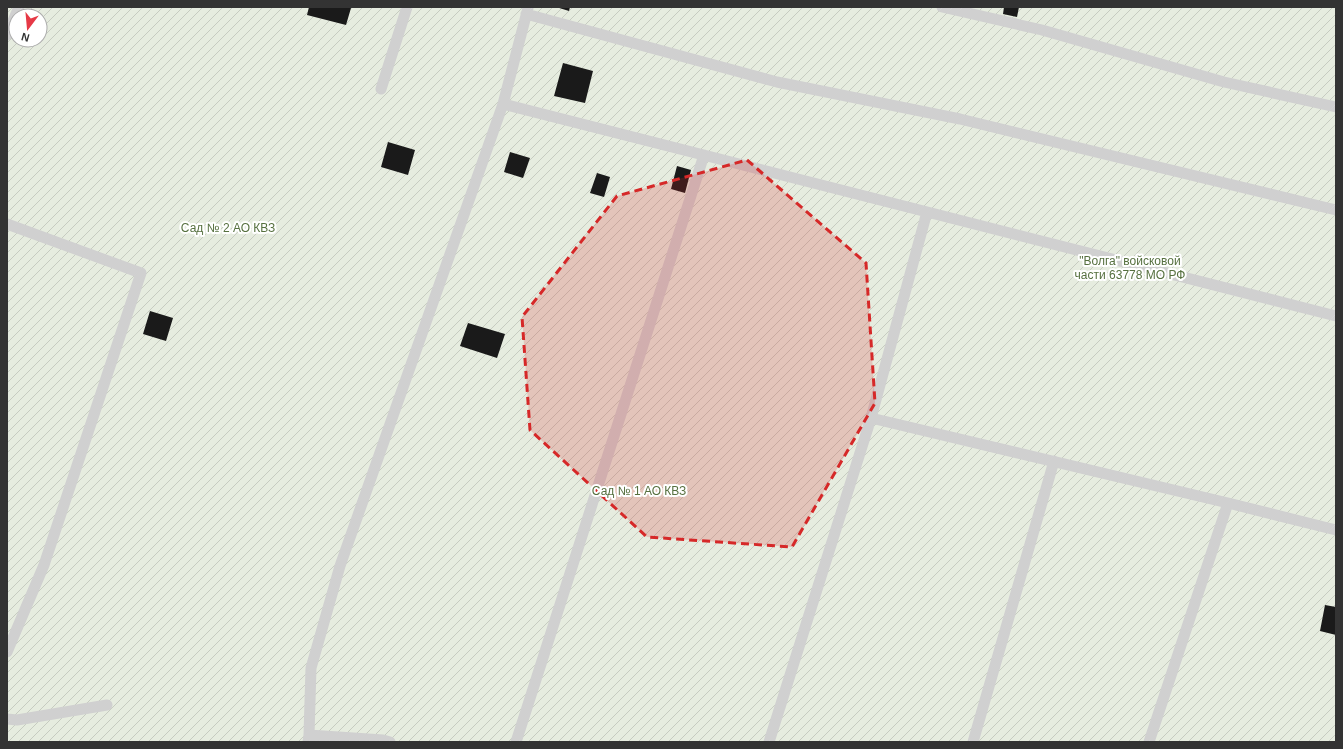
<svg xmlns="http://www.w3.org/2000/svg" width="1343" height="749" viewBox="0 0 1343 749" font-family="Arial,sans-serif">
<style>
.garden{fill:url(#garden-furrows);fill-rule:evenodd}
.building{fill:#1a1a1a}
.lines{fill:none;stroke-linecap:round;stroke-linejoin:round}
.service{stroke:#d0d0d0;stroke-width:11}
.marked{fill:#d62828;fill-opacity:0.2;stroke:#d62828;stroke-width:3;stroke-dasharray:8 5;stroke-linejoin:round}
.labels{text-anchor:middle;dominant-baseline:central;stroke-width:4;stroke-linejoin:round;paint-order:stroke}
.park-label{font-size:12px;fill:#56703f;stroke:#fff}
</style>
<defs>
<pattern id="garden-furrows" width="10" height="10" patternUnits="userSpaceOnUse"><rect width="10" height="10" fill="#e6ecdf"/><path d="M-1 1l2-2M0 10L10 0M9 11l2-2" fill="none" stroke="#c6cbc0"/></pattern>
</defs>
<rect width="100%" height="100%" fill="#fff"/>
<!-- garden -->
<path class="garden" d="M7 7H1336V742H7ZM16 16H40V40H16Z"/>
<!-- building -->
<path class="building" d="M309 7H348L351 8 346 25 307 15Z
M556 7H570L569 11Z
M1004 7H1019L1017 17 1003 14Z
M563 63 593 71 585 103 554 96Z
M388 142 415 150 408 175 381 167Z
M510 152 530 158 523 178 504 172Z
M677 166 691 170 685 193 671 189Z
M597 173 610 177 604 197 590 193Z
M150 311 173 318 166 341 143 334Z
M468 323 505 334 497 358 460 346Z
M1325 605 1336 607V635L1320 631Z"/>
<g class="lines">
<!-- service -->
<path class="service" d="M942 7 1042 30 1224 82 1336 107
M526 14 777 82 960 119 1336 210
M7 35 19 7
M381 89 407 7
M503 104 1336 316
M7 224 141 273 44 565 7 652
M871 418 1228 503 1336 530
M7 719 17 720 107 705
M309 735 383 740 390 742
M308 742 309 735 311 668 340 566 503 104 528 8
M516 742 704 155
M769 742 871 418 927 212
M973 742 1054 461
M1149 742 1228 503"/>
</g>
<!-- marked area -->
<path class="marked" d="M747 160 866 263 875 403 792 547 647 537 530 430 522 317 617 196Z"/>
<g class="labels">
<!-- park labels -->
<g class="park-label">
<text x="228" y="228">Сад № 2 АО КВЗ</text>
<text x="1130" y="261">"Волга" войсковой<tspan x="1130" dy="14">части 63778 МО РФ</tspan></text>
<text x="639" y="491">Сад № 1 АО КВЗ</text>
</g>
</g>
<!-- border -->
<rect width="1343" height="749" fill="none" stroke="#333333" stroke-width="16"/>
<!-- north arrow -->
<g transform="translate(28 28) rotate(196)"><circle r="19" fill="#ffffff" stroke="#adadad"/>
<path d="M0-3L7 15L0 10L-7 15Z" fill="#e63946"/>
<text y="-6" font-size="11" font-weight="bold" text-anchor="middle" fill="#333333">N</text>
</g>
</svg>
